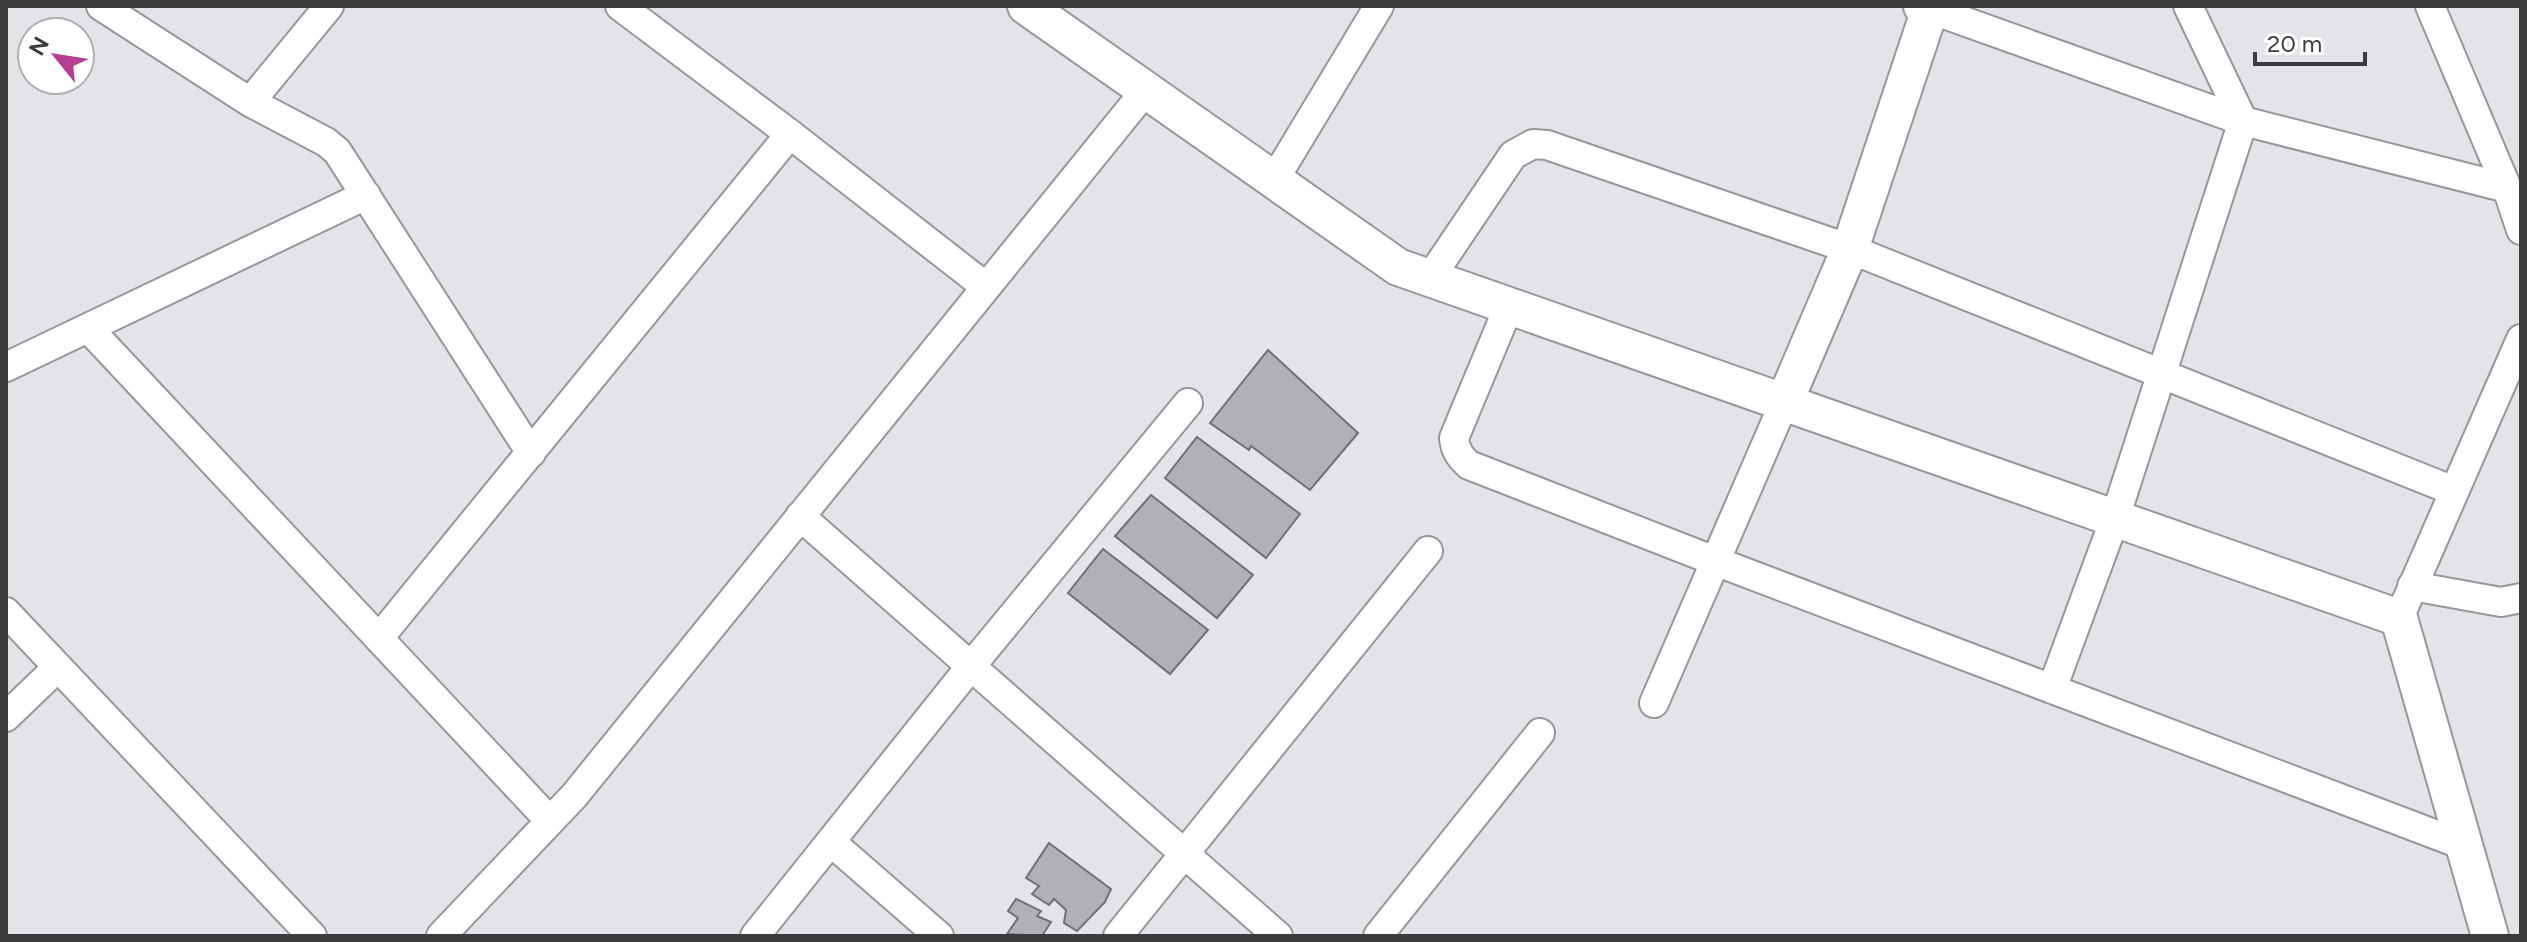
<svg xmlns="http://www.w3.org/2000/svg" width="2527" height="942" viewBox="0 0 2527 942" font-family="Figtree,sans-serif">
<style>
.building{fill:#b1b0b4;stroke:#707074;stroke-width:2}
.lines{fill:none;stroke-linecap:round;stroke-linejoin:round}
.minor-casing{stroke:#97969a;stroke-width:32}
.tertiary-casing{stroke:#97969a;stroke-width:40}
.minor{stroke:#fff;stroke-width:28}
.tertiary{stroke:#fff;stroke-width:36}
</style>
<rect width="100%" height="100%" fill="#e4e3e8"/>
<!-- building -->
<path class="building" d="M1268 350 1358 433 1310 490 1251 446 1249 450 1210 423Z
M1197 437 1300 514 1266 558 1165 478Z
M1151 495 1253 575 1217 618 1115 536Z
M1103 549 1208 630 1170 674 1068 593Z
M1049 843 1111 889 1105 902 1077 931 1064 923 1066 910 1054 899 1049 905 1032 894 1039 886 1026 878Z
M1016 899 1041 911 1037 916 1051 922 1042 936 1007 934 1018 918 1008 911Z"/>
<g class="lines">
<!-- minor casing -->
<g class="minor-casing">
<path id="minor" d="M101 6 250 102 326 142 337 151 531 453
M620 6 790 134 986 287
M2430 6 2507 188 2521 230
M1930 9 2243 121 2507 188
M250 102 329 6
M1274 180 1379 6
M1430 278 1513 155 1533 144 1547 145 1850 249 2454 491
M1509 306 1454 438C1455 450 1460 457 1469 465L1715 561 2463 845
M88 328 550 821
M6 367 366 195
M800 516 1278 936
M2412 586 2501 602 2521 598
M6 612 312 936
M2399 618 2521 339
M379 638 790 134
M2052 689 2115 518 2243 121 2188 6
M1654 703 1784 403
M6 717 58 667
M831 842 939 936
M441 936 574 796 1146 90
M755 936 971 666 1188 403
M1118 936 1428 551
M1378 936 1540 733"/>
</g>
<!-- tertiary casing -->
<g class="tertiary-casing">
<path id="tertiary" d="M1026 6 1398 267 2399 618 2490 936
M1784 403 1850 249 1930 9 1922 6"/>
</g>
<!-- minor -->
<use href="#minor" class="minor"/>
<!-- tertiary -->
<use href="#tertiary" class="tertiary"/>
</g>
<!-- border -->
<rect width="2527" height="942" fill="none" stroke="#3c3c3d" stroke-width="16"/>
<!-- north arrow -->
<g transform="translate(56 56) rotate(300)"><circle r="38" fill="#ffffff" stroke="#b1b1b1" stroke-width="2"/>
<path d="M0-6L14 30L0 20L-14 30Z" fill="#b73e91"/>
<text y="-12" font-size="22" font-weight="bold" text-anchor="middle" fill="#3c3c3d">N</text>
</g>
<!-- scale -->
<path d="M2255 52v12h110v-12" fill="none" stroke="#3c3c3d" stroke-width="4"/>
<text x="2267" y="52" font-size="24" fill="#3c3c3d" stroke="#ffffff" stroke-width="6" paint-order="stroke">20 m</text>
</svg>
